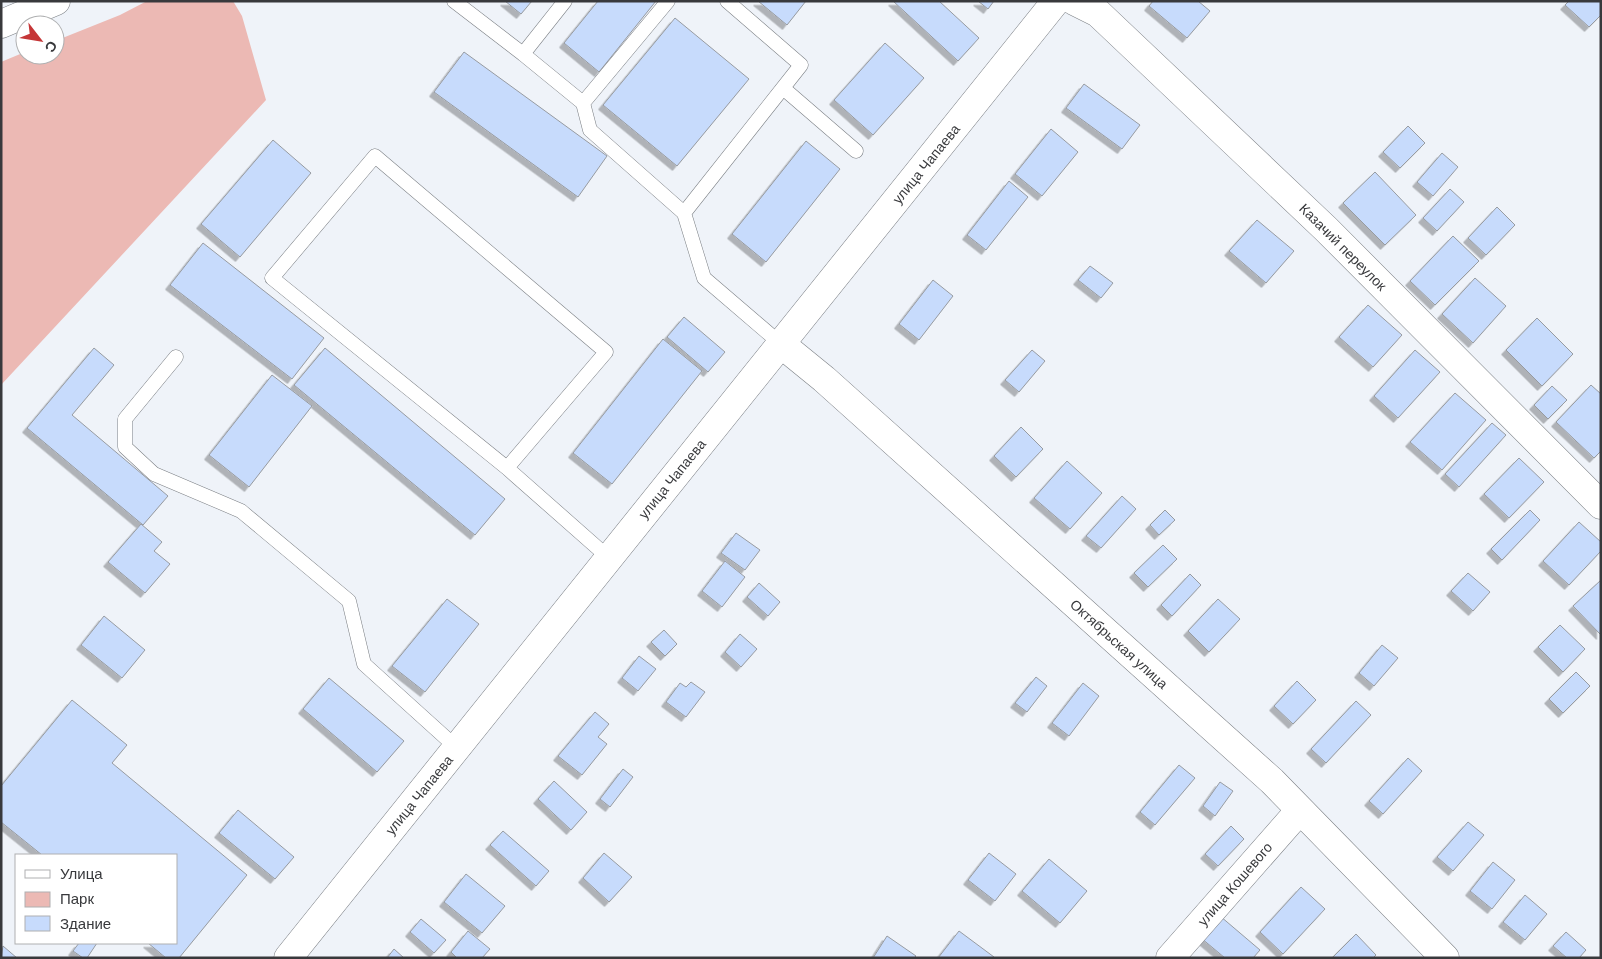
<svg xmlns="http://www.w3.org/2000/svg" width="1602" height="959" viewBox="0 0 1602 959" font-family="Arial,sans-serif">
<style>
.green{fill:#ecb9b4}
.building{fill:#c7dbfc;stroke:#979ba1;filter:url(#shadow)}
.lines{fill:none;stroke-linecap:round;stroke-linejoin:round}
.lane-casing{stroke:#7b7f84;stroke-width:15}
.street-casing{stroke:#7b7f84;stroke-width:29}
.secondary-casing{stroke:#7b7f84;stroke-width:29}
.lane{stroke:#fff;stroke-width:14}
.street{stroke:#fff;stroke-width:28}
.secondary{stroke:#fff;stroke-width:28}
.labels{text-anchor:middle;dominant-baseline:central;stroke-width:4.5;stroke-linejoin:round;paint-order:stroke}
.street-label{font-size:14px;fill:#38393c;stroke:#fff}
</style>
<defs>
<filter id="shadow"><feDropShadow dx="-4.5" dy="4.5" stdDeviation="0" flood-color="#0004"/></filter>
</defs>
<rect width="100%" height="100%" fill="#eff3f9"/>
<!-- green -->
<path class="green" d="M147 1H233L242 16 266 100 1 385V62L25 52V55H55V41L120 15Z"/>
<!-- building -->
<path class="building" d="M505 1H532L521 14Z
M598 1H656L599 72 564 43Z
M758 1H806L787 25Z
M893 1H939L979 38 958 61Z
M978 1H994L988 9Z
M1153 1H1198L1210 11 1187 38 1149 6Z
M1569 1H1601V15L1589 27 1565 5Z
M675 18 749 79 677 166 603 105Z
M885 43 924 78 873 135 834 100Z
M464 52 607 156 578 197 434 92Z
M1084 84 1140 125 1122 149 1066 108Z
M1408 126 1425 143 1400 168 1383 152Z
M1051 129 1078 152 1042 196 1015 174Z
M273 140 311 173 240 257 201 224Z
M806 141 840 169 766 262 732 234Z
M1442 153 1458 167 1433 196 1417 182Z
M1375 172 1416 215 1385 245 1343 203Z
M1009 181 1028 197 986 250 967 235Z
M1450 189 1464 202 1437 231 1423 218Z
M1497 207 1515 225 1486 255 1468 238Z
M1257 220 1294 251 1266 283 1229 251Z
M1453 236 1479 261 1435 305 1410 281Z
M203 243 324 338 292 379 170 285Z
M1090 266 1113 283 1101 298 1078 280Z
M1475 278 1506 306 1473 343 1442 314Z
M933 280 953 296 919 340 899 324Z
M1368 305 1402 335 1373 367 1339 337Z
M684 317 725 352 708 372 667 337Z
M1537 318 1573 354 1542 386 1506 350Z
M663 339 702 371 612 484 573 453Z
M94 348 114 365 72 415 168 496 143 525 27 428Z
M325 348 505 499 475 535 294 385Z
M1032 350 1045 361 1019 392 1005 380Z
M1415 350 1440 372 1398 418 1374 396Z
M272 375 312 406 249 487 209 455Z
M1591 385 1601 394V451L1594 458 1556 422Z
M1552 386 1567 400 1548 419 1534 405Z
M1455 393 1486 420 1442 470 1410 442Z
M1492 423 1506 435 1459 487 1445 474Z
M1021 427 1043 449 1016 477 994 456Z
M1519 458 1544 482 1509 518 1484 494Z
M1067 461 1102 493 1070 529 1034 498Z
M1122 496 1136 509 1101 548 1086 536Z
M1165 510 1175 520 1159 535 1150 525Z
M1530 510 1540 520 1502 560 1491 549Z
M1579 522 1601 542V551L1569 585 1543 561Z
M141 524 162 542 154 551 170 564 145 593 108 562Z
M736 533 760 550 745 570 721 553Z
M1163 545 1177 559 1148 587 1134 573Z
M725 561 745 577 722 607 702 591Z
M1468 573 1490 592 1473 611 1451 591Z
M1190 574 1201 585 1172 616 1161 605Z
M1601 580V635L1573 606Z
M759 583 780 602 768 616 747 597Z
M447 599 479 624 425 692 392 666Z
M1218 599 1240 619 1209 652 1188 631Z
M104 616 145 650 122 678 81 645Z
M1560 625 1585 649 1563 672 1538 647Z
M664 630 677 644 665 656 651 642Z
M740 634 757 649 741 667 725 652Z
M1382 645 1398 658 1374 686 1359 673Z
M639 656 656 669 638 691 622 678Z
M1576 672 1590 686 1563 713 1549 699Z
M1036 677 1047 686 1027 712 1015 703Z
M329 678 404 741 377 772 303 709Z
M1297 681 1316 700 1293 724 1274 706Z
M691 682 705 692 686 717 666 702 680 683 686 687Z
M1083 683 1099 696 1069 736 1052 723Z
M72 700 127 745 112 763 247 875 179 958H166L148 943H176V855H42L1 822V786Z
M1356 701 1371 715 1326 763 1311 749Z
M595 712 609 724 598 737 607 744 582 775 558 756Z
M1408 758 1422 771 1383 814 1369 801Z
M1179 765 1195 778 1155 825 1140 812Z
M623 769 633 777 610 807 600 799Z
M554 781 587 812 571 830 538 799Z
M1220 782 1233 791 1215 816 1203 806Z
M238 810 294 857 275 879 219 833Z
M1468 822 1484 835 1453 871 1437 857Z
M1231 826 1244 839 1218 866 1205 854Z
M503 831 549 871 536 886 490 845Z
M604 853 632 877 609 902 583 878Z
M989 853 1016 874 995 901 968 880Z
M1049 859 1087 891 1060 923 1022 891Z
M1493 862 1515 880 1492 909 1470 891Z
M466 874 505 906 482 933 444 902Z
M1301 887 1325 909 1283 954 1260 932Z
M1525 895 1547 914 1525 940 1503 922Z
M1220 916 1260 950 1253 958H1225L1201 938Z
M421 919 446 940 434 953 410 932Z
M468 931 490 949 482 958H457L451 952Z
M959 931 994 957V958H938Z
M1566 932 1586 950 1579 958H1567L1553 946Z
M1356 934 1376 955 1373 958H1332Z
M887 936 916 956 914 958H873Z
M79 943H97L87 958H83L73 951Z
M3 946 17 958H1Z
M394 949 404 958H387Z"/>
<g class="lines">
<!-- lane casing -->
<g class="lane-casing">
<path id="lane" d="M454 1 523 54 583 103 590 130 684 213
M727 1 801 65 684 213 704 278 781 344
M523 54 565 1
M783 88 856 151
M583 103 668 1
M176 357 125 419V447L154 474 241 511 349 601 364 664 457 748
M507 468 606 352 375 156 272 278 507 468 609 558"/>
</g>
<!-- street casing -->
<g class="street-casing">
<path id="street" d="M1074 1 1098 13 1326 229 1601 505
M781 344 824 379 1272 781 1445 958
M288 958 1056 1
M1170 958 1300 810"/>
</g>
<!-- secondary casing -->
<g class="secondary-casing">
<path id="secondary" d="M1 24 56 1"/>
</g>
<!-- lane -->
<use href="#lane" class="lane"/>
<!-- street -->
<use href="#street" class="street"/>
<!-- secondary -->
<use href="#secondary" class="secondary"/>
</g>
<g class="labels">
<!-- street labels -->
<g class="street-label">
<text transform="translate(926 164) rotate(-51)">улица Чапаева</text>
<text transform="translate(1343 247) rotate(45)">Казачий переулок</text>
<text transform="translate(672 479) rotate(-51)">улица Чапаева</text>
<text transform="translate(1119 644) rotate(42)">Октябрьская улица</text>
<text transform="translate(419 795) rotate(-51)">улица Чапаева</text>
<text transform="translate(1235 884) rotate(-49)">улица Кошевого</text>
</g>
</g>
<!-- border -->
<rect width="1602" height="959" fill="none" stroke="#38393c" stroke-width="5"/>
<!-- legend -->
<rect x="15" y="854" width="162" height="90" fill="#ffffff" stroke="#afb0b1"/>
<rect x="25" y="870" width="25" height="8" fill="#ffffff" stroke="#afb0b1"/>
<text x="60" y="879" font-size="15" fill="#38393c">Улица</text>
<rect x="25" y="892" width="25" height="15" fill="#ecb9b4" stroke="#afb0b1"/>
<text x="60" y="904" font-size="15" fill="#38393c">Парк</text>
<rect x="25" y="916" width="25" height="15" fill="#c7dbfc" stroke="#afb0b1"/>
<text x="60" y="929" font-size="15" fill="#38393c">Здание</text>
<!-- north arrow -->
<g transform="translate(40 40) rotate(121)"><circle r="24" fill="#ffffff" stroke="#afb0b1"/>
<path d="M0-4L9 19L0 12L-9 19Z" fill="#c53637"/>
<text y="-8" font-size="14" font-weight="bold" text-anchor="middle" fill="#38393c">С</text>
</g>
</svg>
